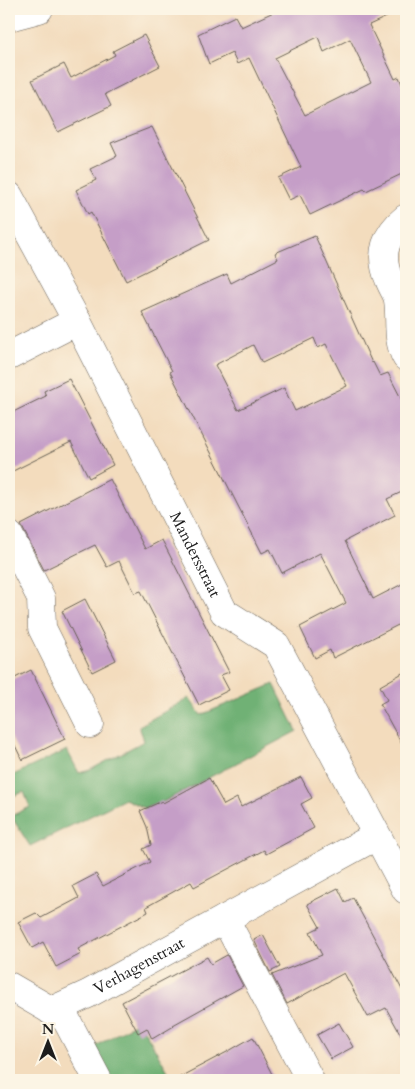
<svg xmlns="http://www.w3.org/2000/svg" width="415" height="1089" viewBox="0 0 415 1089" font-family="Cardo,serif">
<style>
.forest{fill:#6fb174;stroke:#466648}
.building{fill:#c59ec7;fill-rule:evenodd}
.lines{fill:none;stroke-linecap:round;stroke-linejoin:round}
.minor-casing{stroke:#675f54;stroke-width:29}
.minor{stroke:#fff;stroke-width:28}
.labels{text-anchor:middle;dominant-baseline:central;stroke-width:4.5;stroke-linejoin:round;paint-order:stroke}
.street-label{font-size:16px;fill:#1c1c1c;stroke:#fcf5e5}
</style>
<rect width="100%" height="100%" fill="#fcf5e5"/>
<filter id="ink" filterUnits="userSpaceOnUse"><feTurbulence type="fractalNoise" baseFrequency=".02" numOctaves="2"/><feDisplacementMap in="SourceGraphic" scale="10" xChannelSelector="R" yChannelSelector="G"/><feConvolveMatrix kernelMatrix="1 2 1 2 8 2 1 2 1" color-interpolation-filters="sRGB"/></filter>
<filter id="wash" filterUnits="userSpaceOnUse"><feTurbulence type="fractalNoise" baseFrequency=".0096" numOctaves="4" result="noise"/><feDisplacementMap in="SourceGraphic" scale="20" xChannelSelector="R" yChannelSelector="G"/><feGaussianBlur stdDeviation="1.12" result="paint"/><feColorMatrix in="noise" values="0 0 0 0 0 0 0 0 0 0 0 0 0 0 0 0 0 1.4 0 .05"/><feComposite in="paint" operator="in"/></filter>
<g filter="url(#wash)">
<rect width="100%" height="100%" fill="#f3dcbd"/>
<!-- forest -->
<path class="forest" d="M274 684 297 731 161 803 144 808 125 799 30 846 11 816 30 807 24 792 10 797 9 777 67 750 79 773 90 770 144 741 139 726 189 698 201 715Z
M139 1021 173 1080H107L89 1050Z"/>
<g id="blocks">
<!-- building -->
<path class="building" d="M280 9H404L369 25 395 79 399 77 406 94V172L366 191 364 189 310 215 300 195 289 200 278 178 301 167 249 58 237 64 232 53 209 64 198 34 235 16 241 27ZM318 37 324 52 350 39 371 82 305 115 275 58Z
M144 35 160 66 105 94 111 106 58 132 32 80 64 64 71 78 115 55 113 51Z
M152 127 209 240 126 281 91 212 88 214 76 190 96 180 90 169 117 156 111 143Z
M315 236 372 363 373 362 380 376 388 373 406 408V490L387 499 395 515 345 541 373 599 406 582V621L333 658 330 650 315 658 300 627 346 603 327 566 320 553 282 573 270 549 262 553 170 372 172 371 142 312 227 274 231 283 278 259 275 253ZM314 338 318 348 326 344 347 386 295 411 284 388 238 410 215 365 253 345 262 363Z
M69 379 113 465 89 478 71 442 9 473V414L46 396 44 391Z
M110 479 145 549 162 540 229 672 221 675 229 690 199 705 141 591 135 593 119 561 107 567 95 545 44 570 21 525Z
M85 599 116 660 92 672 62 611Z
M31 670 65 739 22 760 9 733V681Z
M406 671V752L380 704 387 700 380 686Z
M301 777 312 798 301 804 314 828 266 854 264 850 194 887 191 882 146 907 148 912 78 949 81 954 56 967 43 942 32 948 18 922 36 913 41 918 79 898 73 886 96 874 103 886 150 862 143 849 151 845 147 827 140 811 162 801 163 803 209 778 224 805 237 798 241 807Z
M338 888 345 902 353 898 406 997V1044L386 1008 368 1017 344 973 287 1004 272 975 322 955 310 932 320 927 307 904Z
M263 935 280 967 270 972 254 940Z
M227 955 243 986 173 1025 174 1026 152 1039 147 1028 138 1033 122 1002 207 957 211 964Z
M339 1023 353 1047 331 1059 317 1035Z
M253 1037 275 1080H174L227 1052Z"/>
</g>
</g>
<g filter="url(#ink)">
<use href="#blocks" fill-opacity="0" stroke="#675f54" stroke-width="1"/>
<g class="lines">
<!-- minor casing -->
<g class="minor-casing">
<g id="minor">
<path d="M9 17 39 9"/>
<path id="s1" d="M9 196 77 321 224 612 276 645 406 890"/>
<path d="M406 218C386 234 378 254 389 279 391 286 397 293 398 300 401 320 396 339 406 357"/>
<path d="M9 356 77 321"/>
<path d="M9 535 41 598 42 628 90 724"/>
<path d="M225 919 310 1080"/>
<path d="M9 986 66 1019 98 1080"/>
<path id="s2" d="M51 1011 88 994 376 836"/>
</g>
</g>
<!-- minor -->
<use href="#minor" class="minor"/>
</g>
</g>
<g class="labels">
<!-- street labels -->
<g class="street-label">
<text stroke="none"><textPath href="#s1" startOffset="404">Mandersstraat</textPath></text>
<text stroke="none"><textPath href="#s2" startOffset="99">Verhagenstraat</textPath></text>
</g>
</g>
<!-- margin -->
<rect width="415" height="1089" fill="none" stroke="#fcf5e5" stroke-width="30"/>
<!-- north arrow -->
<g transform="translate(48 1042)" stroke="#fcf5e5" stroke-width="4" paint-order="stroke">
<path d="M0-4L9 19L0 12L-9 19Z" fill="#1c1c1c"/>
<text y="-8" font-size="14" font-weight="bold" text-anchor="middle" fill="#1c1c1c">N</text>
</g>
</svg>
